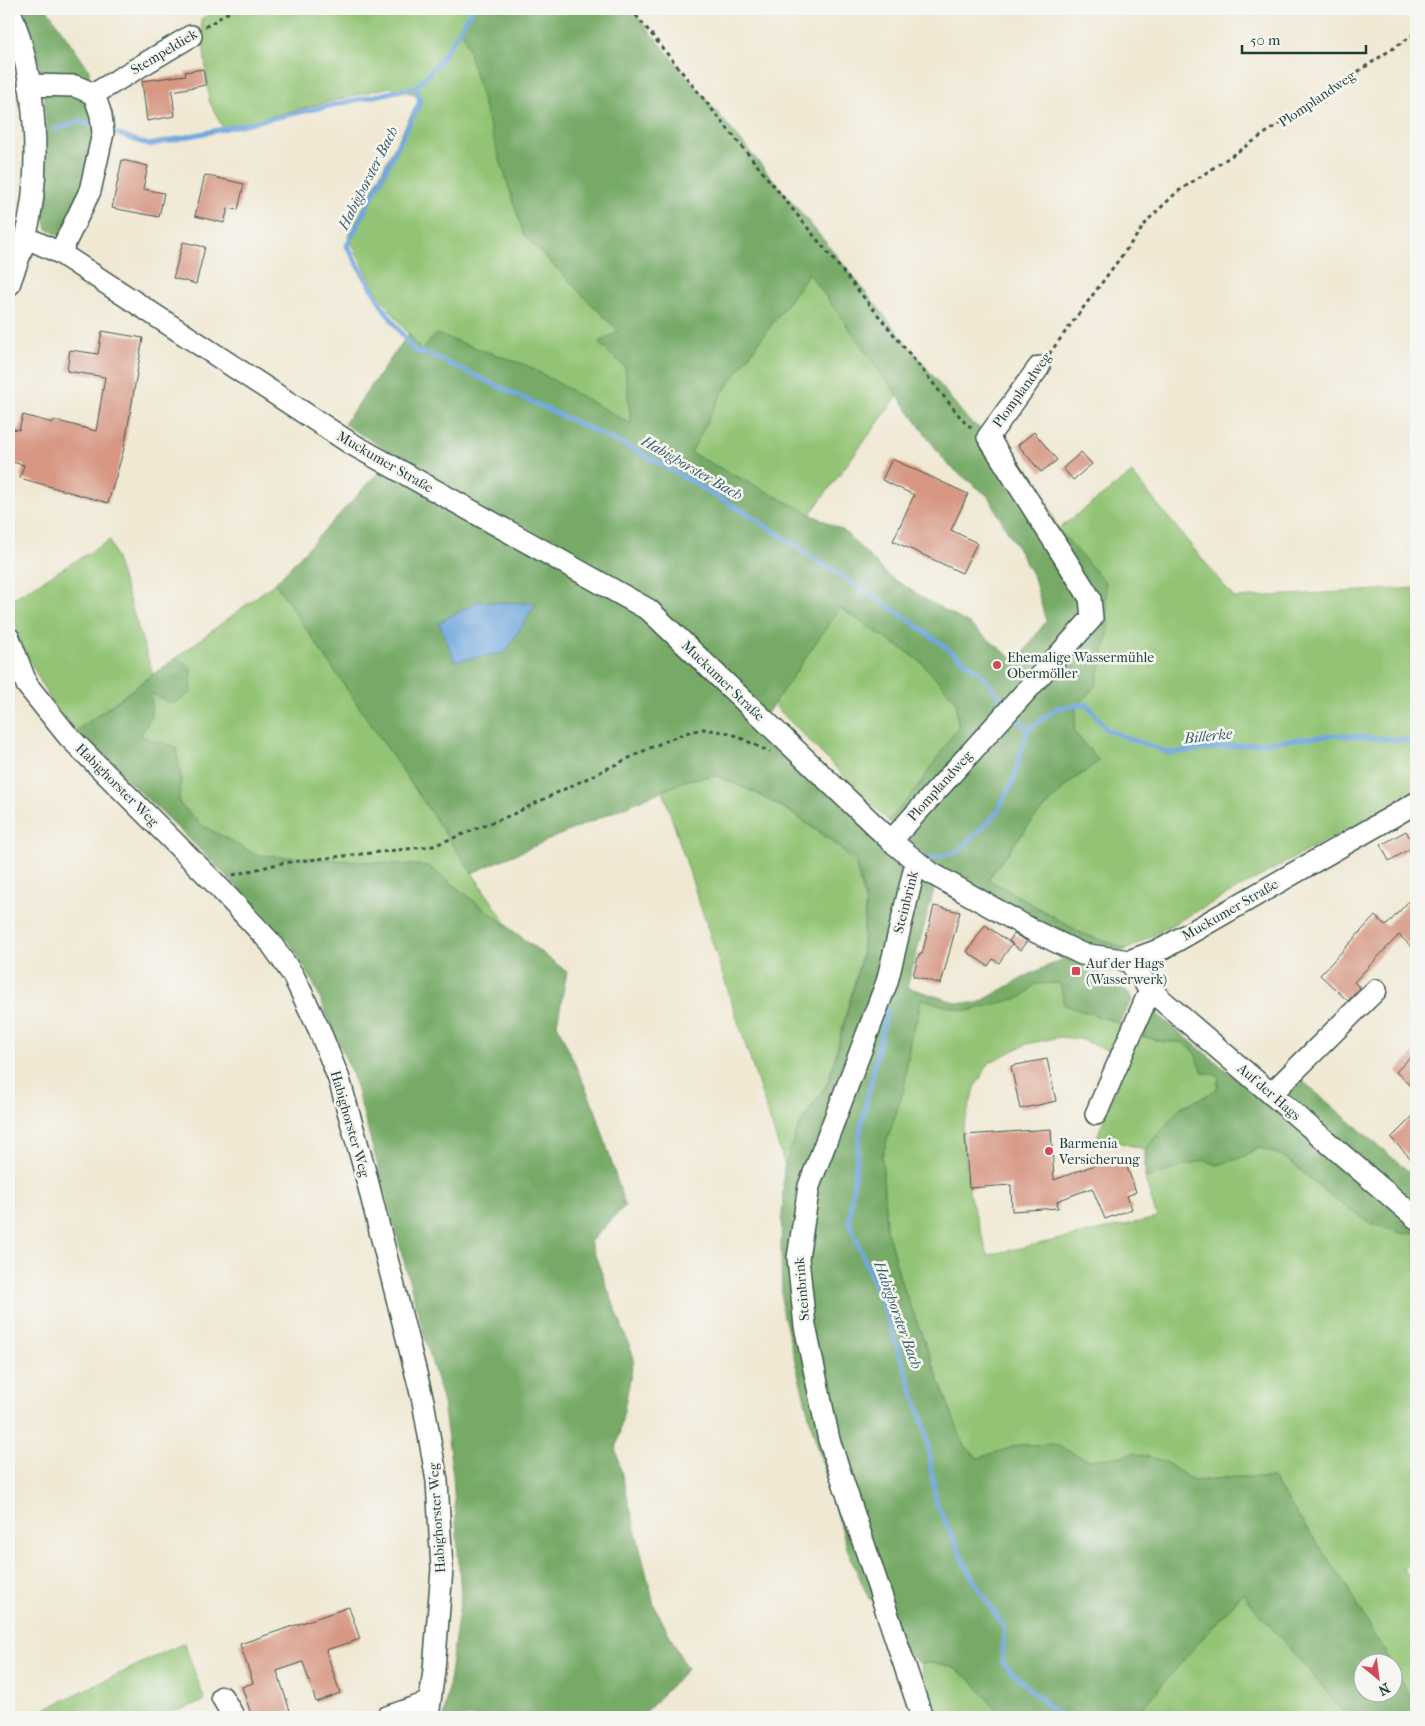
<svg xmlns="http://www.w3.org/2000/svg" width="1425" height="1726" viewBox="0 0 1425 1726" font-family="'IM FELL French Canon',serif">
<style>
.green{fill:#93c474;stroke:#598054}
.forest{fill:#76aa66;stroke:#4a744d;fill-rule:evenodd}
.water{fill:#71a7de;stroke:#487289}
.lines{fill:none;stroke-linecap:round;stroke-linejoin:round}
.stream{stroke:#71a7de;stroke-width:5}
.building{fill:#d79783}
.minor-casing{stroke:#3e574c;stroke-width:24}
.path{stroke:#3e574c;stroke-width:3;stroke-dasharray:4 4;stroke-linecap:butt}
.minor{stroke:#fff;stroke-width:21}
.poi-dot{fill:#d1495b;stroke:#f6f6f2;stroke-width:2}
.labels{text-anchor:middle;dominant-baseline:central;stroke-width:5;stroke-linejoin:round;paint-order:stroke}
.street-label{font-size:14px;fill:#1f3d34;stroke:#f6f6f2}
.poi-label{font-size:14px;fill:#1f3d34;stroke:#f6f6f2;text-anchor:start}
.water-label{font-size:15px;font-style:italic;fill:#385d67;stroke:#f6f6f2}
</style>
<rect width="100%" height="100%" fill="#f6f6f2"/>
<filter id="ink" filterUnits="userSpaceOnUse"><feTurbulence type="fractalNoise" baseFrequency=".02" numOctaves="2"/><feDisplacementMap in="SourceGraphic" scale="10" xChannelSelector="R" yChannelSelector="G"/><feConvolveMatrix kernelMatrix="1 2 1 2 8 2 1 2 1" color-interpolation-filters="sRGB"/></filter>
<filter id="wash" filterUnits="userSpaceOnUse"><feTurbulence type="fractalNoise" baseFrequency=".0096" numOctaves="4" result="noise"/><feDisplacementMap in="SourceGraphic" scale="20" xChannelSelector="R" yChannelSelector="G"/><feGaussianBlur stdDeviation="1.12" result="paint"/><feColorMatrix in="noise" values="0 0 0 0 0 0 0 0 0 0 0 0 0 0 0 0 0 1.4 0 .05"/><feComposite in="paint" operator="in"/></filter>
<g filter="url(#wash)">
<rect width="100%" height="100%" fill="#f0e8d3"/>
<!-- green -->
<path class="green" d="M219 9H474L463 28 524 235 618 331 599 343 625 367 631 425 525 365 421 351 377 292 348 236 421 96 389 87 223 128 209 101 201 19Z
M809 273 898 396 810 514 690 453 722 393Z
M1132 473 1234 598 1416 588V791L1128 949 1083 934 988 879 1032 821 1069 783 1099 761 1074 732 1076 707 1096 685 1109 631 1105 583 1058 529Z
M110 540 153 674 76 731 51 701 22 646 9 601Z
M275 583 509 927 428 866 256 855 202 825 179 803 181 776 139 736 151 717V694L191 667 176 658Z
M840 608 919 660 956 700 958 727 915 791 888 821 773 704Z
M715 776 753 792 790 812 834 843 855 864 865 902 862 953 828 1082 798 1128 785 1166 663 791 687 780Z
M1061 983 1064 1005 1119 1023 1141 1036 1164 1042H1182L1194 1051 1203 1072 1219 1076 1217 1089 1202 1098 1181 1107 1145 1149 1097 1137 1127 1058 1080 1039 1060 1037 1027 1044 990 1062 976 1085 962 1130 970 1197 988 1255 1157 1218 1145 1178 1204 1160 1217 1165 1238 1159 1260 1148 1283 1156 1335 1199 1404 1234 1416 1232V1560L1403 1568 1416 1587V1708L1393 1666 1392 1664 1391 1663 1344 1582 1272 1478 1237 1477 1193 1481 1164 1461 1109 1458 1087 1460 1054 1444 1019 1445 978 1458 964 1446 900 1278 886 1227 882 1156 904 1089 910 1040 918 1015 921 998 937 1004 968 1011 1023 997 1035 984Z
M1242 1593 1342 1709 1348 1717H1139L1135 1715Z
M184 1643 205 1701 158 1717H28Z
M928 1663C935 1664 944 1664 951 1667 973 1676 987 1698 1000 1717H937L920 1664Z"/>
<!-- forest -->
<path class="forest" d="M23 9H47L89 70V95L97 115 86 179 60 236 47 229 42 210 47 164 45 99 36 49Z
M474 9H631L827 244 969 421 990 435H1003L1045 497 1058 529 1105 582 1109 631 1096 685 1076 707 1074 732 1099 761 1069 783 1032 821 988 879 1083 934 1128 949 1123 951 1080 945 935 866 888 821 915 791 958 727 956 700 919 660 840 608 759 725 936 883 907 987 958 1003H978L1030 974 1070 956 1118 984 1133 998 1119 1023 1064 1005 1060 983 1035 984 1023 997 968 1011 937 1004 921 998 918 1015 910 1040 904 1089 882 1156 886 1227 900 1278 964 1446 978 1458 1019 1445 1054 1444 1087 1460 1109 1458 1134 1453 1164 1461 1193 1481 1237 1477 1272 1478 1344 1582 1391 1663 1362 1664V1694H1392L1393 1666 1416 1708V1717H1348L1242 1593 1136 1715 1139 1717H1000C982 1691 958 1655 920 1664L900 1647 887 1606 869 1599 848 1551 812 1428 782 1309 781 1243 784 1167 798 1129 829 1082 863 953 866 902 856 863 834 842 790 811 753 791 715 775 687 780 472 873 275 583 395 455 344 424 409 333 421 351 436 334 526 365 631 424 625 367 598 343 618 331 524 235 494 141 462 28ZM809 273 947 464 988 496 1034 578 1046 621 1017 662 969 624 925 599 889 576 844 531 691 453 722 393Z
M176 658 191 667 192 692 174 704 152 694 151 717 140 736 176 747 181 776 179 803 202 825 256 855 428 866 567 972 557 1024 595 1109 625 1206 590 1242 634 1358 616 1451 654 1605 687 1669 641 1717H444L461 1596 453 1476 443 1403 353 1076 312 980 291 945 260 910 186 836 76 731Z
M1156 1013 1265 1102 1292 1072 1414 1176 1416 1175V1232L1404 1234 1370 1223 1335 1199 1283 1156 1260 1148 1238 1159 1217 1165 1204 1160 1145 1178V1149L1181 1107 1202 1098 1217 1089 1219 1076 1203 1072 1194 1051 1182 1042H1164L1141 1036Z"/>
<!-- water -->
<path class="water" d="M477 602 536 603 505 653 455 661 439 623Z"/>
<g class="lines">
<!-- stream -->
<path class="stream" d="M416 87 439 62 473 9
M53 130 80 121 97 127
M112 132 149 145 416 87 420 103 347 246 382 306 414 351 431 355 640 452 751 516 812 557 905 617 979 672 1006 704
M9 137H10
M1028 730 1057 708 1087 704 1107 730 1169 753 1335 735 1416 741
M928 859 957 852 996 814 1013 781 1028 730 1013 712
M887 1009 860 1132 849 1221 887 1316 926 1431 936 1502 971 1576 1004 1628 1002 1662 1052 1710 1064 1717"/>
</g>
<g id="blocks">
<!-- building -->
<path class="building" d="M203 69 206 85 172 91 175 116 147 121 142 81 186 75 185 72Z
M122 160 148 166 143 189 164 193 159 217 112 208Z
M205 175 244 184 238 210 228 208 224 223 195 216Z
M183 242 205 247 196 284 173 278Z
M102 331 143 338 124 449 108 503 20 478 24 465 9 461V444L13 429 19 430 23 415 53 423 54 420 96 431 105 377 67 371 70 350 98 354Z
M1034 432 1057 460 1041 472 1018 445Z
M1081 452 1092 464 1073 480 1063 468Z
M892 459 968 494 951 530 977 543 962 573 893 541 914 495 882 480Z
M1406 831 1415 846 1389 861 1381 845Z
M1416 893V951L1399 935 1354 982 1360 988 1348 1001 1320 975 1375 916 1386 926Z
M934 906 960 912 941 984 913 976 919 954H922Z
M985 925 1012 944 999 963 993 959 988 966 967 952Z
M1014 934 1027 941 1020 950 1009 941Z
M1416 1051V1091L1396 1072Z
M1047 1059 1056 1101 1020 1109 1011 1066Z
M1416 1113V1164L1391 1138Z
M1051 1129 1054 1180 1108 1160 1109 1164 1124 1158 1136 1192 1127 1196 1132 1209 1105 1219 1092 1188 1057 1201 1058 1208 1012 1211 1011 1185 969 1188 965 1135Z
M349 1607 360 1639 326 1650 340 1693 316 1702 303 1662 277 1671 292 1717H252L242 1687 253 1683 240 1644Z"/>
</g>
</g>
<g filter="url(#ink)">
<use href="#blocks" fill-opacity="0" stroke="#3e574c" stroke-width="1"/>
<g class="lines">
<!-- minor casing -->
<g class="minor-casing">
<path id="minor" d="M9 9C36 72 43 172 25 238 21 254 14 269 9 285
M29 85 75 86 94 94
M25 237 60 253 350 443 649 610 891 841 931 873 1036 932 1082 954 1129 961 1164 948 1416 803
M60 253 90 191 103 133 101 115 94 94 191 36
M9 638 27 685 68 736 213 881 270 942 293 975 319 1029 339 1079 363 1164 423 1401 437 1481 442 1569 434 1670 428 1717
M891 841 1092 618 1090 598 988 437 1039 367
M916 862 887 982 809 1186 798 1258 805 1326 829 1440 922 1717
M1129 961 1150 990 1416 1218
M1271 1094 1376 990
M1096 1114 1150 990
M222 1697 234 1717
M387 1717 430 1702"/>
</g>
<!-- path -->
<path class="path" d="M631 9 966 424 973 428
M205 27 234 9
M1049 354 1149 219 1177 192 1416 33
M233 875 282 863 433 846 511 815 652 747 685 733 703 729 730 733 770 752"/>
<!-- minor -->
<use href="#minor" class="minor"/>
</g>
</g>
<!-- markers -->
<g class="poi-dot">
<circle cx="997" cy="665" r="5"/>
<rect x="1071" y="966" width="10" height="10" rx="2.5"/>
<circle cx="1049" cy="1151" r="5"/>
</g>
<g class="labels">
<!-- street labels -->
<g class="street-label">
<text transform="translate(164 52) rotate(-31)">Stempeldiek</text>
<text transform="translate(1317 99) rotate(-34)">Plomplandweg</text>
<text transform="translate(1022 390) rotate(-54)">Plomplandweg</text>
<text transform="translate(385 462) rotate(30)">Muckumer Straße</text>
<text transform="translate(723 681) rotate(44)">Muckumer Straße</text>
<text transform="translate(117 785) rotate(45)">Habighorster Weg</text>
<text transform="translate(940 786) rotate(-48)">Plomplandweg</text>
<text transform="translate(906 902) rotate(-76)">Steinbrink</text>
<text transform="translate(1230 910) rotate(-30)">Muckumer Straße</text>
<text transform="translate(1269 1092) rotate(41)">Auf der Hags</text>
<text transform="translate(350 1124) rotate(74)">Habighorster Weg</text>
<text transform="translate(802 1289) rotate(-95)">Steinbrink</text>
<text transform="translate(437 1518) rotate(-94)">Habighorster Weg</text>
</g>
<!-- poi labels -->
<g class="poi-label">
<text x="1007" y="657">Ehemalige Wassermühle<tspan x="1007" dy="16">Obermöller</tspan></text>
<text x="1086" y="963">Auf der Hags<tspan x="1086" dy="16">(Wasserwerk)</tspan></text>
<text x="1059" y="1143">Barmenia<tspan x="1059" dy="16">Versicherung</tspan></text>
</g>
<!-- water labels -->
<g class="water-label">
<text transform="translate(368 178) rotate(-63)">Habighorster Bach</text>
<text transform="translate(692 468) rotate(30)">Habighorster Bach</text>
<text transform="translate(1208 736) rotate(-6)">Billerke</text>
<text transform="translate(898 1315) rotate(70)">Habighorster Bach</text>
</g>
</g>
<!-- margin -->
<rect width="1425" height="1726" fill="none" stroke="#f6f6f2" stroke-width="30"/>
<!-- north arrow -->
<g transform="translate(1378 1678) rotate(151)"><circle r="24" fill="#f6f6f2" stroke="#a0aca6"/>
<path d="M0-4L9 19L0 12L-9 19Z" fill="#d1495b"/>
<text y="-8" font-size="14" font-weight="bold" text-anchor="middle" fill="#1f3d34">N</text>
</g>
<!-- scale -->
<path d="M1242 45v8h124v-8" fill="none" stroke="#1f3d34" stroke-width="2.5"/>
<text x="1250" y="45" font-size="15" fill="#1f3d34" stroke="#f6f6f2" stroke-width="4" paint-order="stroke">50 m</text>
</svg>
